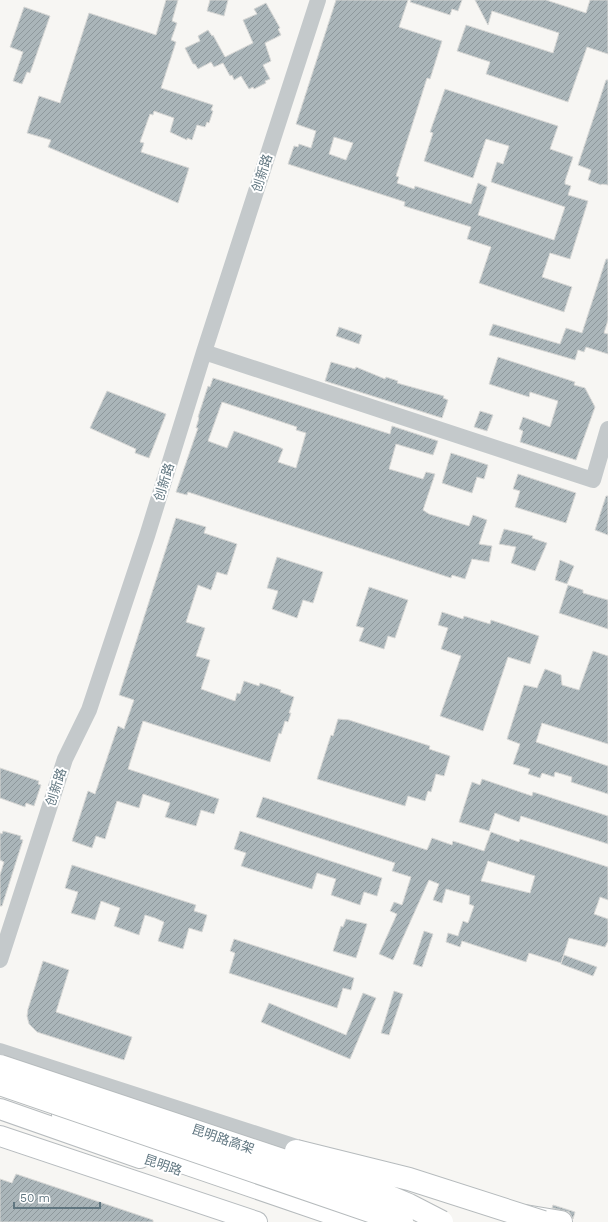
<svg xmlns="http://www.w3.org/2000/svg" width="608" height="1222" viewBox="0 0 608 1222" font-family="'Work Sans','Noto Sans SC',sans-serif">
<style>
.building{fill:url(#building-hatch);stroke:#d8d8d6;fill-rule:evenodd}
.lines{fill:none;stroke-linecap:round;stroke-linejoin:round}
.major-casing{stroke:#b7bcbf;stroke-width:22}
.highway-casing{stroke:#b6bbbd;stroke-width:24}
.minor{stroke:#c4c9cb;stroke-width:16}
.major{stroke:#fff;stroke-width:20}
.highway{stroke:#fff;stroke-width:22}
.highway-bridge-casing{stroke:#b6bbbd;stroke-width:24;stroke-linecap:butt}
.highway-bridge{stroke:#fff;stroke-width:22}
.labels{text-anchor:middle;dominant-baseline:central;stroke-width:4;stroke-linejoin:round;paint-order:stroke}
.street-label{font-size:13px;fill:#607680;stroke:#fff}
</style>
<defs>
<pattern id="building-hatch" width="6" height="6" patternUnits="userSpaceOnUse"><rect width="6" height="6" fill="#aab5b9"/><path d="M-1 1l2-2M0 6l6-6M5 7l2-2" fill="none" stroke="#8e989c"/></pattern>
</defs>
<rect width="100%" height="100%" fill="#f7f6f3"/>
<!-- building -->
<path class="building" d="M166 0H178L172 21 177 23 171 40 176 42 161 88 213 105 211 110 213 111 209 123 207 122 205 127 197 125 192 140 187 138V140L170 132 174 118 154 111 153 115 150 114 140 142 144 143 141 152 189 168 178 203 48 147 51 140 27 133 39 96 60 103 89 13 156 35Z
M210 0H228L224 16 207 11Z
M336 0H408L399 27 442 41 430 79 427 78 396 176 399 177 397 183 414 189 415 186 471 204 478 183 487 187 478 215 554 240 565 207 491 182 497 162 503 164 509 146 486 139 473 178 424 161 433 133 430 132 445 89 558 126 550 149 573 157 565 181V184L571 186 568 195 588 201 570 259 550 253 542 277 572 287 564 312 479 283 491 247 467 239 471 227 404 206 405 202 288 164 294 146 298 147 299 144 311 148 316 131 296 124ZM334 137 353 143 346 160 329 154Z
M411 0H462L458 11 452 9 450 15 410 2Z
M475 0H546L586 13 590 0H608V54L587 47 568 102 486 74 490 62 457 51 466 25 553 53 559 33 492 11 488 25Z
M266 3 280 28 278 29 281 35 265 43 271 61 263 65 270 79 265 81 266 83 254 89 253 87 249 89 241 76 234 80 232 75 230 76 223 63 214 67 211 62 198 69 195 64H193L185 48 200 41 198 36 208 30 212 36 213 35 225 57 253 43 243 20 257 14 254 9Z
M24 7 50 16 30 73 27 72 22 84 13 81 23 52 10 47Z
M606 80H608V185L602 184 601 185 588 180 591 170 578 165Z
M606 259H608V320L604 333 608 334V354L586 347 584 352 578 350 575 360 489 335 493 324 560 344 566 328 582 333Z
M339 327 362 335 359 344 336 336Z
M498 357 575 382 574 385 585 388 595 407 576 460 520 442 523 431 519 429 523 417 550 427 558 401 530 392 529 397 489 384Z
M331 362 355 369 356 367 385 379 386 377 398 381 397 383 444 396 443 398 448 400 442 418 325 381Z
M213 378 390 434 392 426 438 441 433 455 396 444 389 469 423 479 426 472 435 474 423 510 429 514 469 526 473 515 487 520 479 544 492 546 489 562 472 559 465 579 452 575 451 578 188 492 187 495 176 492 198 428H196L199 418 198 417 208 386 210 387ZM222 402 297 427 296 430 306 433 296 468 278 462 283 449 279 447 234 431 227 448 208 441Z
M107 391 166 414 149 458 135 453 136 449 90 428Z
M480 411 493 415 487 431 474 427Z
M451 453 488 465 484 479 477 477 472 493 442 483Z
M518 474 576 493 566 523 515 507 520 491 513 489Z
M606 496H608V535L595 530Z
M176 518 206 527 204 533 237 544 227 575 217 572 211 590 198 585 186 622 205 628 196 656 210 660 201 689 235 701 237 693 240 694 244 681 259 686 260 683 281 690 280 692 294 697 289 713H291L288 722 285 721 281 734 279 733 270 762 143 721 128 769 219 799 214 814 201 810 196 826 165 817 170 803 143 794 139 808 117 801 105 839 96 836 92 848 72 841 88 791 95 794 118 726 124 729 134 700 119 695Z
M504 529 533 536 532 538 547 543 535 571 511 563 516 547 499 544Z
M277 557 323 572 313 603 303 600 297 618 272 609 278 591 267 588Z
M560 560 574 566 567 584 555 580Z
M568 585 583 590V593L608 600V629L559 613Z
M369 587 408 600 395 638 388 636 384 649 359 641 364 628 356 626Z
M442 612 463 619 464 616 490 624 491 620 539 636 530 664 508 657 483 731 440 716 461 656 441 649 448 628 438 625Z
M593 651 608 656V744L542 723 536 742 608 766V794L571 782 572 777 555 772 554 777 542 773 540 778 528 774 530 769 513 764 520 744 507 739 524 685 537 688 545 669 561 675 562 685 579 690Z
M338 719 349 720 430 746 429 749 450 756 444 776 436 774 431 792 428 791 425 801 408 796 405 806 317 779 331 735 333 736Z
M0 768 39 781 38 784 41 785 34 806 26 803 25 807 0 798Z
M482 779 532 796 533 792 608 816V844L521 816 519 822 495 813 489 831 459 822 472 782 480 785Z
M263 797 427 850 432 838 452 845 453 841 484 851 491 832 519 842 520 839 608 867V900L600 897 594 914 608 919V941L605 947 569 938 561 963 529 953 526 962 462 941 460 947 446 942 448 933 458 936 463 921 468 923 474 906 469 904 470 896 446 889 442 903 433 900 439 884 429 880 393 960 379 954 397 914 390 911 394 902 402 905 411 877 392 871 395 863 256 817ZM488 861 535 876 530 893 481 881Z
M3 831 21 836 20 839 23 840 2 906H0V875L4 862 0 860V833L2 834Z
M240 831 382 878 377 896 364 892 360 905 331 895 336 879 317 873 312 889 241 866 246 853 234 849Z
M72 865 196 905 194 911 207 915 202 932 189 928 183 949 158 941 164 922 155 918 145 915 139 935 114 926 120 908 101 901 95 920 71 913 78 892 65 888Z
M346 919 367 924 356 958 333 951 341 926 343 927Z
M424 931 433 934 422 967 413 964Z
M234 939 354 978 351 990 343 988 337 1008 229 973 235 953 230 951Z
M564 955 597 967 593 976 561 964Z
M43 961 69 970 56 1012 132 1037 124 1060 37 1032 29 1024 27 1016 28 1009Z
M394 991 403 994 389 1035 381 1033Z
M363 993 376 998 350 1059 261 1022 269 1003 346 1035Z
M16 1174 153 1220V1222H0V1179L12 1183Z
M553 1205 575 1212 573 1219 569 1212 552 1208Z"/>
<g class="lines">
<!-- major casing -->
<g class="major-casing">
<path id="major" d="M0 1109 140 1158
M0 1136 257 1222"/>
</g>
<!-- highway casing -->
<g class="highway-casing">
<path id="highway" d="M63 1115 144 1149 357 1222
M525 1216 561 1222"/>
</g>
<!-- minor -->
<path class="minor" d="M204 352 593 480 608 429
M0 960 65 759 89 710 147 536 204 352 318 0
M0 1051 309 1151"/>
<!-- major -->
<use href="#major" class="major"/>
<!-- highway -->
<use href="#highway" class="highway"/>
<!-- highway-bridge casing -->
<g class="highway-bridge-casing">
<path id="highway-bridge" d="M0 1066 378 1192 409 1205 442 1222
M0 1084 402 1222
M296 1151 409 1179 543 1222"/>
</g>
<!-- highway-bridge -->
<use href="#highway-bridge" class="highway-bridge"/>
</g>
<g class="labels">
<!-- street labels -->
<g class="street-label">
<text transform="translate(262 173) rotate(-72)">创新路</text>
<text transform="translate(164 482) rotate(-73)">创新路</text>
<text transform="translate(56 787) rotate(-72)">创新路</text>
<text transform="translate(223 1139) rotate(19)">昆明路高架</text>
<text transform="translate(163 1165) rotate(19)">昆明路</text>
</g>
</g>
<!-- scale -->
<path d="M14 1202v6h86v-6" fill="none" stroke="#607680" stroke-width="2"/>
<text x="20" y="1202" font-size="12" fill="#607680" stroke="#ffffff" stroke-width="3" paint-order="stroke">50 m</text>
</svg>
